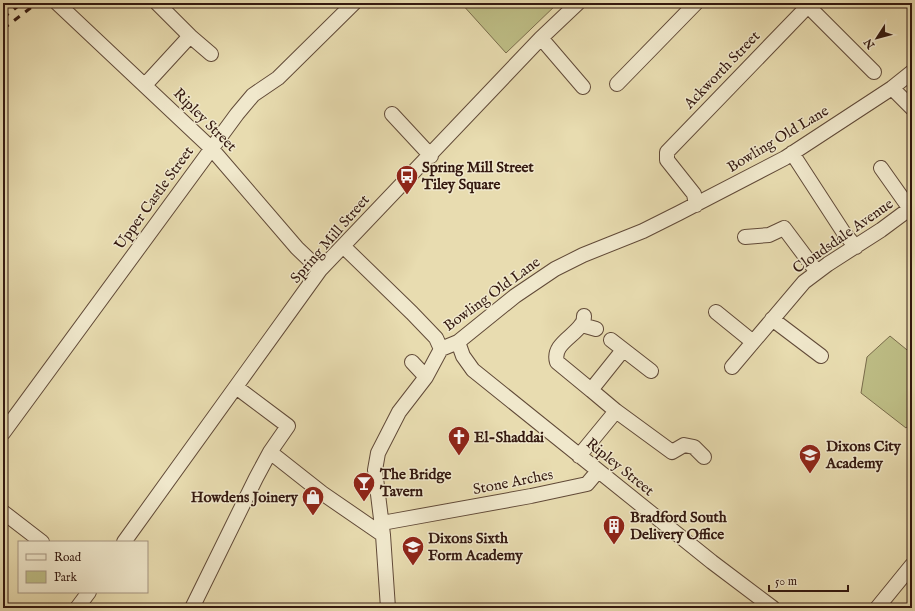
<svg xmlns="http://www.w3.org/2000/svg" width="915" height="611" viewBox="0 0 915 611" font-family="'IM FELL English',serif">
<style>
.green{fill:#bebe86;stroke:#796c4b}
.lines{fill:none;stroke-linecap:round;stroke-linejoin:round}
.minor-casing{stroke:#614a38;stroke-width:16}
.minor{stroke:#f0e8cc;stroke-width:14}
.rail{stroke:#341910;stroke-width:3;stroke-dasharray:7 7;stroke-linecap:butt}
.labels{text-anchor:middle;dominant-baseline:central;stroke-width:3;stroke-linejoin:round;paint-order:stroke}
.street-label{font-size:15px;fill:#341910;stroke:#f0e8cc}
.poi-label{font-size:15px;font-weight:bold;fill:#341910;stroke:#f0e8cc;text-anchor:start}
</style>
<rect width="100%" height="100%" fill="#e8dcb0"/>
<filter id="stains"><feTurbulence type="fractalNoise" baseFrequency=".005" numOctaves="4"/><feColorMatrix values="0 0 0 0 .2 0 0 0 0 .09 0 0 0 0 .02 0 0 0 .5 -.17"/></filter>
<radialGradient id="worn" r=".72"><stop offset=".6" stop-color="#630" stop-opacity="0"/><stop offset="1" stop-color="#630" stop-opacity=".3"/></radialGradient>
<!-- green -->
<path class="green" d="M461 3H558L506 53Z
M890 336 912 354V421L906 428 861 393 867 357Z"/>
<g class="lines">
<!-- minor casing -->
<g class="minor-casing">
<path id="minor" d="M57 3 211 148 297 248 320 270
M805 3 874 72
M190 36 211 54
M541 38 583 87
M617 84 696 3
M145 85 190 36 157 3
M892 88 912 108
M392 114 431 156
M792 153 844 233 856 247
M881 168 910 209
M696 205 694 194 667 160V152L808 6
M745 237 769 235 784 228 817 272
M343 246 412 313 436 338 441 349
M716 312 753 342
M584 316C584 319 583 323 581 325 573 337 552 345 557 362L591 390
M772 319 821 356
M582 325 596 329
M611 340 651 371
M458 342 463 356 473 370 712 562 773 608
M412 362 426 377
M732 367 804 282 828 264 881 230 912 207
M616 411 672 452 684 445 694 447 704 457
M3 433 237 114 253 95 278 78 354 3
M270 452 322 493 383 535
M579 456 616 411 591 390 623 350
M3 512 42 542
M382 523 531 496 587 484 598 471
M124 542 320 270 541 38 578 3
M77 608 89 592
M192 608 256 478 270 452 288 426 236 387
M388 608 383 535 375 470 378 453 399 412 426 377 441 349 458 342 515 296 555 269 583 255 643 231 679 213 785 158 892 88 912 72
M877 608 912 565"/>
</g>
<!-- minor -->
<use href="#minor" class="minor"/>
<!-- rail -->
<path class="rail" d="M3 18 22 3
M3 29 37 3"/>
</g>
<!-- icons -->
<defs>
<g id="bus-pin" transform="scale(1.15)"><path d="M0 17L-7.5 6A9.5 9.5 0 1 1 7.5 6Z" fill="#8f2418" stroke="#f0e8cc"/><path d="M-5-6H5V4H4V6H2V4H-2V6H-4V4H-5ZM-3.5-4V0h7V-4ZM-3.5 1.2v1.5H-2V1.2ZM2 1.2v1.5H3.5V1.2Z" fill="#fff"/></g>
<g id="church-pin" transform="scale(1.15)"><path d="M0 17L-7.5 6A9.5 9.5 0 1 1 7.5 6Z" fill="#8f2418" stroke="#f0e8cc"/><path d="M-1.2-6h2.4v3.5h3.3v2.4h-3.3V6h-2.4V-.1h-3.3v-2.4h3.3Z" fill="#fff"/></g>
<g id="school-pin" transform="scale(1.15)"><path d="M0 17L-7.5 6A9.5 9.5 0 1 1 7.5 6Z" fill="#8f2418" stroke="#f0e8cc"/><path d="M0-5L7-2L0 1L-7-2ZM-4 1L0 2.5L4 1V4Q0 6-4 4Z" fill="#fff"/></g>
<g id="bar-pin" transform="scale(1.15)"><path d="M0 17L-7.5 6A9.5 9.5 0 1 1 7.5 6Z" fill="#8f2418" stroke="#f0e8cc"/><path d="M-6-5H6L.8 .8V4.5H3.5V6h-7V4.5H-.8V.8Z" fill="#fff"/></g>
<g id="shop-pin" transform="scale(1.15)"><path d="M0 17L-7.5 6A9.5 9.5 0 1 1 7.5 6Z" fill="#8f2418" stroke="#f0e8cc"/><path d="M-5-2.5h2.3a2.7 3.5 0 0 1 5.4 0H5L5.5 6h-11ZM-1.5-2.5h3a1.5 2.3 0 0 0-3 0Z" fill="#fff"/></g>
<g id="building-pin" transform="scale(1.15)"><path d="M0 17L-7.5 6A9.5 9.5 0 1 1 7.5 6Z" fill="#8f2418" stroke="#f0e8cc"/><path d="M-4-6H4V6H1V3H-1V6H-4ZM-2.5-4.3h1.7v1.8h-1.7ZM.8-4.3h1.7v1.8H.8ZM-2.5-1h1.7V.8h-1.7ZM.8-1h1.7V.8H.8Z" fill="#fff"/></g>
<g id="university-pin" transform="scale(1.15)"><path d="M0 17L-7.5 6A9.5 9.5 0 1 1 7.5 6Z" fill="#8f2418" stroke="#f0e8cc"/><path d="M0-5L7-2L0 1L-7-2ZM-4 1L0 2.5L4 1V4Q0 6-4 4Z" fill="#fff"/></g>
</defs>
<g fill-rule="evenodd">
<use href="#bus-pin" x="407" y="176"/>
<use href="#church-pin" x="459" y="437"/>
<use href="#school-pin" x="810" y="455"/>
<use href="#bar-pin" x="364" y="483"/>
<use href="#shop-pin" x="313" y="497"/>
<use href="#building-pin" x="614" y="526"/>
<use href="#university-pin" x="413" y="547"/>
</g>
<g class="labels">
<!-- street labels -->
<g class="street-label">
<text transform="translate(722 70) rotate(-46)">Ackworth Street</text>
<text transform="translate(205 120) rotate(45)">Ripley Street</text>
<text transform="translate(778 139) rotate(-31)">Bowling Old Lane</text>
<text transform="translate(154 198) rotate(-54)">Upper Castle Street</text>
<text transform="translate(843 236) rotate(-35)">Cloudsdale Avenue</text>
<text transform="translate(330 239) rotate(-49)">Spring Mill Street</text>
<text transform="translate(492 294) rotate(-36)">Bowling Old Lane</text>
<text transform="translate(620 467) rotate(39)">Ripley Street</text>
<text transform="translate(513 482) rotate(-11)">Stone Arches</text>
</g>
<!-- poi labels -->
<g class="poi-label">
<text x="422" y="167">Spring Mill Street<tspan x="422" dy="17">Tiley Square</tspan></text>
<text x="474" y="437">El-Shaddai</text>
<text x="826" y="446">Dixons City<tspan x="826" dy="17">Academy</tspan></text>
<text x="380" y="474">The Bridge<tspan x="380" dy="17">Tavern</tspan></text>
<text x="298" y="497" text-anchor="end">Howdens Joinery</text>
<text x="630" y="517">Bradford South<tspan x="630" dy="17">Delivery Office</tspan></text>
<text x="428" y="538">Dixons Sixth<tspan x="428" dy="17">Form Academy</tspan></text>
</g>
</g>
<!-- margin -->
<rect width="915" height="611" fill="none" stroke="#e8dcb0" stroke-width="16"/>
<rect x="4" y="4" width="907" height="603" fill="none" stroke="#341910" stroke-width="2"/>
<rect x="8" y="8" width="899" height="595" fill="none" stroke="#341910"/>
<!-- legend -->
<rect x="18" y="541" width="130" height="52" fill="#f0e8cc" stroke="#a59581"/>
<rect x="26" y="554" width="20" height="6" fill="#f0e8cc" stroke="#a59581"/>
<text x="54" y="561" font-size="12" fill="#341910">Road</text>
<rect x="26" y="571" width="20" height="12" fill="#bebe86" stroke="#a59581"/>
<text x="54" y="581" font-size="12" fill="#341910">Park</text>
<!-- north arrow -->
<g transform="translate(877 38) rotate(234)" stroke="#f0e8cc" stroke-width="3" paint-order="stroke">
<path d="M0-3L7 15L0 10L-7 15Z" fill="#341910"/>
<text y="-6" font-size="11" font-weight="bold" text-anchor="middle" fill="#341910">N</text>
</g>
<!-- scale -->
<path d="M769 585v6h79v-6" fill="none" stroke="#341910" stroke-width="2"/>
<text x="775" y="585" font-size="12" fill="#341910" stroke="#f0e8cc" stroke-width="3" paint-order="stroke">50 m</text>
<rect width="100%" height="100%" filter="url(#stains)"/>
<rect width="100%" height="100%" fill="url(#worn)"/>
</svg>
